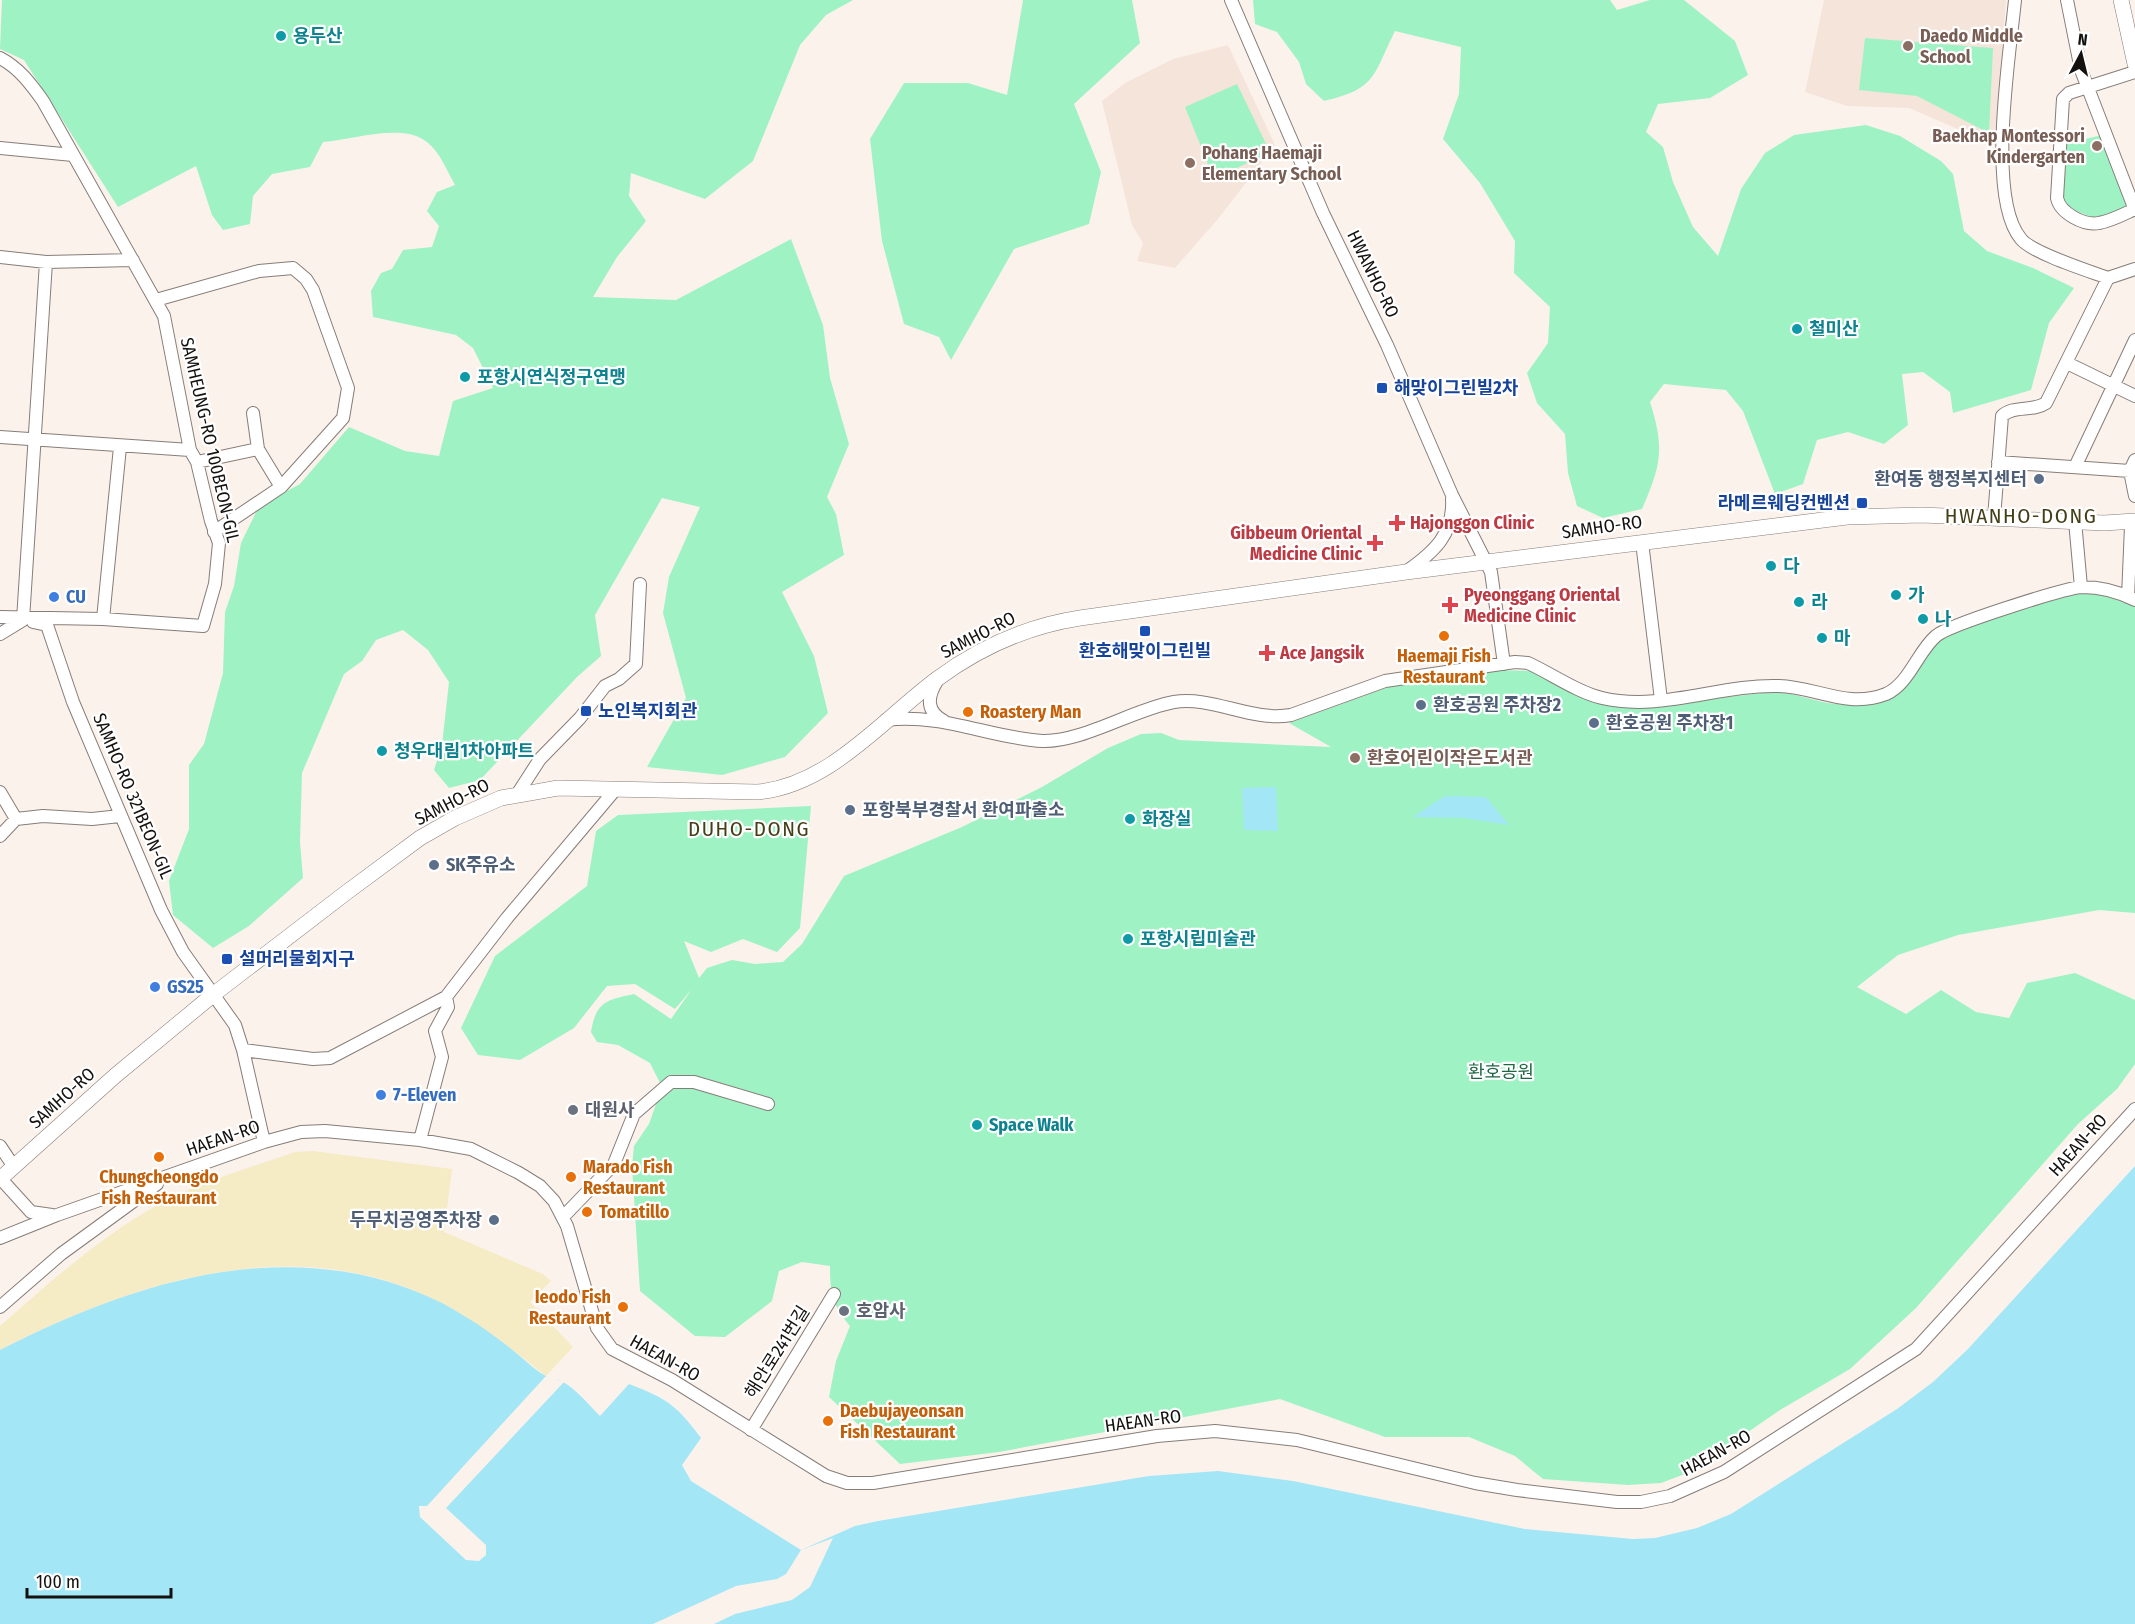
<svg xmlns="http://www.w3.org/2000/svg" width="2135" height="1624" viewBox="0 0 2135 1624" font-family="'Fira Sans Condensed','Noto Sans KR',sans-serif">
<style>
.built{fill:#f5e4d9}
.green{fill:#9ef2c4}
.sand{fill:#f5ebc5}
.water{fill:#a3e6f6}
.pier{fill:#fcf2ec}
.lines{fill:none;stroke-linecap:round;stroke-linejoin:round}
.minor-casing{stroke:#867d78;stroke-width:14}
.major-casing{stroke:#867d78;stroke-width:16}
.minor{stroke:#fff;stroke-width:12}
.major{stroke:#fff;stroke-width:15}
.culture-dot{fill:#0f9aa8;stroke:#fff;stroke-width:2}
.education-dot{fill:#8d6e63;stroke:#fff;stroke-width:2}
.transit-dot{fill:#1a4fb4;stroke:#fff;stroke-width:2}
.service-dot{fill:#5c6f8a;stroke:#fff;stroke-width:2}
.health-dot{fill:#e0444e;stroke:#fff;stroke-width:2}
.shop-dot{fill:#3f7fe0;stroke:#fff;stroke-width:2}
.food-dot{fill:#e8710a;stroke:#fff;stroke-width:2}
.worship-dot{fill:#6b7280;stroke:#fff;stroke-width:2}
.labels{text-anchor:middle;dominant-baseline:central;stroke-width:4.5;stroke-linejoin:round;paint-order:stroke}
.culture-label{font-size:18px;font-weight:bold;fill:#0d838f;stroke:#fff;text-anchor:start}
.education-label{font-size:18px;font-weight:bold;fill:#785e54;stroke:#fff;text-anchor:start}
.street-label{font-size:18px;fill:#14110f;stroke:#fff}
.transit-label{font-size:18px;font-weight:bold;fill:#164399;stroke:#fff;text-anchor:start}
.service-label{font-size:18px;font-weight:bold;fill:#4e5e75;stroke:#fff;text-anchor:start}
.health-label{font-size:18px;font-weight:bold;fill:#be3a42;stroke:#fff;text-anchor:start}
.shop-label{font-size:18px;font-weight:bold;fill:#366cbe;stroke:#fff;text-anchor:start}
.food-label{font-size:18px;font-weight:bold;fill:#c56008;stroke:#fff;text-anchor:start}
.park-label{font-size:18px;fill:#206645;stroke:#fff}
.worship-label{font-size:18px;font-weight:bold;fill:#5b616d;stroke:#fff;text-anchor:start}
.quarter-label{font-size:21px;letter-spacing:1.5px;fill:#443f16;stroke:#fff}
</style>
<rect width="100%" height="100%" fill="#fcf2ec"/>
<!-- built -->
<path class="built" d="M1824 0H2006L1995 145 1909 108 1847 106 1805 92Z
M1228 45 1275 145 1218 219 1175 268 1137 261 1143 243 1132 225 1102 101 1125 83 1173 59Z"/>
<!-- green -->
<path class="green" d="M2 0H853L826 15 800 45 753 161 705 199 631 173 629 196 646 221 617 257 593 297 676 300 791 239 823 325 830 378 849 444 827 497 836 514 844 555 782 592 814 656 828 713 785 757 722 775 647 767 686 698 663 613 669 577 700 507 662 498 595 615 601 656 577 677 480 780 449 788 434 770 442 745 449 682 428 650 403 630 376 640 362 661 344 674 302 773 300 842 303 878 249 926 213 948 173 915 169 881 189 829V765L204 744 223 673 225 612 234 586 241 543 259 506 300 484 349 427 405 451 439 456 453 401 493 388 473 348 456 335 373 317 371 291 381 273 392 269 403 250 432 247 439 226 427 211 437 192 455 185C447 171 440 152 427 142 403 122 352 140 323 142L310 167 272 174 253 196 250 224 223 230 212 215 196 166 118 207 24 60 0 49Z
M1023 0H1132L1140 43 1074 104 1101 172 1089 224 1014 249 951 360 939 337 904 324 882 241 870 139 904 83H968L1007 95Z
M1253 0H1610L1617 10 1650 0H1684L1735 41 1748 75 1710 98 1658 104 1646 132 1663 147 1673 182 1693 227 1718 256 1741 189 1765 153 1794 135 1866 125 1900 136 1941 161 1953 174 1964 231 1987 251 2033 268 2074 288 2049 323 2031 390 1953 413 1950 392 1923 372 1902 374 1908 425 1884 444 1848 432 1817 440 1803 484 1775 494 1743 411 1726 390 1664 384 1650 402C1665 449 1661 465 1642 509L1603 518 1577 506 1568 473 1565 434 1537 403 1527 373 1548 343 1550 307 1514 273 1515 241 1480 183 1443 139 1459 94 1461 47 1395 31C1373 75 1377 89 1324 101L1306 84 1299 62 1277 32 1255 24Z
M1865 38 1993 48 1989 133 1917 96 1859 90Z
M1237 84 1270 152 1214 179 1185 107Z
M2102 135 2129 206 2100 218 2091 217 2069 208 2062 197 2065 144Z
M2094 592 2135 606V913L2099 910 1958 935 1898 955 1857 987 1906 1014 1941 990 1976 1012 2009 1018 2027 983 2075 973 2135 1000V1064L2117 1089 2078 1124 1916 1308 1850 1369 1780 1410 1690 1472 1661 1483 1628 1485 1543 1479 1515 1456 1469 1437H1385L1280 1399 999 1452 900 1464 829 1397 836 1361 850 1326C832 1304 830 1294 830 1266L802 1262 779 1271 772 1301 725 1337 695 1336 640 1291 632 1166 634 1146 649 1124 662 1087 650 1063 618 1045 597 1042 591 1032C596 1002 606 1000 634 994L671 1019 692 989 675 1009 635 984 607 986 574 1028 520 1060 478 1055 461 1028 495 956 587 886 596 831 618 815 811 806 800 928 777 952 743 939 711 952 684 941 699 978 707 968 732 960 755 964 783 962 802 944 844 876 962 827 1042 787 1108 748 1141 734 1161 733 1179 740 1331 747 1289 723 1394 685 1489 670 1533 671 1593 702 1651 706 1779 691 1827 703 1847 705 1876 703 1888 699 1931 647 1949 631 2077 593Z"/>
<!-- sand -->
<path class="sand" d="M313 1151 452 1169 444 1232 543 1274 551 1281 530 1302 573 1347 546 1376C504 1343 463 1310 413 1290 275 1235 125 1286 0 1350V1326C57 1276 116 1222 186 1191 221 1175 259 1165 295 1152Z"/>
<!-- water -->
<path class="water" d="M1276 787 1278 831 1244 830 1242 788Z
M1445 796 1486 797 1509 825 1465 818 1413 817Z
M2135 1166V1624H0V1350C137 1280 295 1230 442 1303 466 1316 489 1331 510 1348 522 1357 533 1369 546 1376 551 1379 558 1379 563 1382 576 1389 589 1405 600 1416L629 1384C668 1399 676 1405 701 1438L682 1465 691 1481 801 1550 855 1526 878 1521 1149 1476 1218 1471 1293 1481 1525 1529 1633 1539 1655 1538 1697 1528 1731 1514 1897 1409 1933 1382 1968 1349Z"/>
<!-- pier -->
<path class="pier" d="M546 1376 564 1382 446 1508 486 1545V1555L479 1561 466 1560 420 1517 419 1506H427Z
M833 1538 810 1587 792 1600 735 1614 714 1624H653L736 1586 777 1579 786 1574 801 1550Z"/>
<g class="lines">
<!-- minor casing -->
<g class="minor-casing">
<path id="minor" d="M1231 0 1323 213 1387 345 1452 495 1491 572 1504 664
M2015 0C2010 53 1986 198 2021 239 2032 253 2089 271 2108 278
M2067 0 2081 70 2135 210
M0 58C19 68 31 84 43 101L164 316 190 450 197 462 211 521 219 543 215 584 203 626 103 619 0 617
M0 148 73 155
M2135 209C2124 214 2111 221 2099 223 2084 226 2060 213 2057 198L2063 99 2069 93 2135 72
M0 257 46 262 133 260
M156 300 259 271 293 268 306 279 313 290 348 388 343 418 281 487 214 532
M2067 363 2135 396
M0 437 190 450
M258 449 281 487
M197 462 258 449 253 413
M1998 462 2130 471 2135 460
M2075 467 2135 340
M2130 471 2135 496
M1994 518 2002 416C2013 405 2033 412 2046 403L2108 278 2135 269
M2075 521 2081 587
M1642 542 1661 700
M1407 571C1434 552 1454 534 1452 499
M2128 597 2131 526
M103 619 120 447
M33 622 47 625 73 702 161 910 183 952 235 1025 243 1050 264 1142
M0 634 23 620 46 262
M937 681C927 697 926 712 944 721
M886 720C943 713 990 738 1043 741 1083 742 1134 709 1174 702 1213 696 1252 722 1291 715L1385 681 1515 662 1528 663C1552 674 1577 692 1602 698 1661 712 1720 684 1779 686 1816 687 1848 709 1886 694 1909 684 1918 651 1936 636 1948 625 2065 588 2082 587 2100 587 2119 592 2135 600
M0 792 16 819
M518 793 540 759 580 718 605 686 619 679 636 664 640 584
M0 836 16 819 43 816 92 819 120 816
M243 1050 313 1059 330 1058 446 997 507 918 615 790
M420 1140 442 1057 435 1031 448 1007 446 997
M0 1146 14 1167
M1 1179 31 1212 52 1215
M563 1217 614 1164 634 1114 671 1082H694L768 1104
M0 1238 57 1215 264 1142 301 1132 325 1131 420 1140 471 1149 519 1173 540 1186 554 1201 567 1226 597 1328 612 1349 672 1380 826 1476 847 1483H873L1157 1436 1215 1431 1297 1440 1475 1483 1517 1490 1617 1502H1641L1670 1496 1724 1472 1916 1349 2135 1109
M0 1307 61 1254 157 1184
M751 1430 834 1294"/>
</g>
<!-- major casing -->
<g class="major-casing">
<path id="major" d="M2121 0 2135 64
M0 1179 116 1075 214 994 347 892 420 838 455 818 501 798 558 788 757 792C829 786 882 720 937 679 979 648 1028 626 1080 618L1406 572 1847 517 1922 515 2104 523 2135 521"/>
</g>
<!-- minor -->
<use href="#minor" class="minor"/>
<!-- major -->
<use href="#major" class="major"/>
</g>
<!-- markers -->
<g class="culture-dot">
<circle cx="281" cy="36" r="6"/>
<circle cx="1797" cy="329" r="6"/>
<circle cx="465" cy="377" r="6"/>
<circle cx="1771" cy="566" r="6"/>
<circle cx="1896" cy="595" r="6"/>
<circle cx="1799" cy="602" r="6"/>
<circle cx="1923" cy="619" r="6"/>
<circle cx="1822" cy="638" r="6"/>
<circle cx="382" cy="751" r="6"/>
<circle cx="1130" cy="819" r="6"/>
<circle cx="1128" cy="939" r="6"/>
<circle cx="977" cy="1125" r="6"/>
</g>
<g class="education-dot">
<circle cx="1908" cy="46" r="6"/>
<circle cx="2097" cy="146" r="6"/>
<circle cx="1190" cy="163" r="6"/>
<circle cx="1355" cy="758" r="6"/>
</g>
<g class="transit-dot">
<rect x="1376" y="382" width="12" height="12" rx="3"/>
<rect x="1856" y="497" width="12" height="12" rx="3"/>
<rect x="1139" y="625" width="12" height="12" rx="3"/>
<rect x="580" y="705" width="12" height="12" rx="3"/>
<rect x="221" y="953" width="12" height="12" rx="3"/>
</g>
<g class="service-dot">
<circle cx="2039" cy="479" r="6"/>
<circle cx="1421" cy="705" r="6"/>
<circle cx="1594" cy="723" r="6"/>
<circle cx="850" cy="810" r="6"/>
<circle cx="434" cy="865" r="6"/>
<circle cx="494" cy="1220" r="6"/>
</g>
<g class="health-dot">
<path d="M1394 514h6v6h6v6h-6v6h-6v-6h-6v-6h6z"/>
<path d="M1372 534h6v6h6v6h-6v6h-6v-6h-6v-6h6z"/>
<path d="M1447 596h6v6h6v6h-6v6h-6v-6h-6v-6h6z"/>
<path d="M1264 644h6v6h6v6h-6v6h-6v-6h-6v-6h6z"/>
</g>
<g class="shop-dot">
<circle cx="54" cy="597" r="6"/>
<circle cx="155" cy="987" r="6"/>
<circle cx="381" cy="1095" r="6"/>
</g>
<g class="food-dot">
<circle cx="1444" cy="636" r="6"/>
<circle cx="968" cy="712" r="6"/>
<circle cx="159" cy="1157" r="6"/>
<circle cx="571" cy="1177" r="6"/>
<circle cx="587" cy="1212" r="6"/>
<circle cx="623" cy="1307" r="6"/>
<circle cx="828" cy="1421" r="6"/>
</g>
<g class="worship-dot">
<circle cx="573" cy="1110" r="6"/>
<circle cx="844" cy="1311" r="6"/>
</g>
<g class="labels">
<!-- culture labels -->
<g class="culture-label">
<text x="293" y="36">용두산</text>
<text x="1809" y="329">철미산</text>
<text x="477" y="377">포항시연식정구연맹</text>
<text x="1783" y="566">다</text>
<text x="1908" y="595">가</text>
<text x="1811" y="602">라</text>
<text x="1935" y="619">나</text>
<text x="1834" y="638">마</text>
<text x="394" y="751">청우대림1차아파트</text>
<text x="1142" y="819">화장실</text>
<text x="1140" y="939">포항시립미술관</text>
<text x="989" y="1125">Space Walk</text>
</g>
<!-- education labels -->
<g class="education-label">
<text x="1920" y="36">Daedo Middle<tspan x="1920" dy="21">School</tspan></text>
<text x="2085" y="136" text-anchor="end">Baekhap Montessori<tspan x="2085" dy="21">Kindergarten</tspan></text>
<text x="1202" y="153">Pohang Haemaji<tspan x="1202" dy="21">Elementary School</tspan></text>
<text x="1367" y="758">환호어린이작은도서관</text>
</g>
<!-- street labels -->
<g class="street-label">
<text transform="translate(1373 274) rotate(64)">HWANHO-RO</text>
<text transform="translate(210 440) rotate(77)">SAMHEUNG-RO 100BEON-GIL</text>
<text transform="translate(1602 527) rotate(-8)">SAMHO-RO</text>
<text transform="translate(978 635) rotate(-27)">SAMHO-RO</text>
<text transform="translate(133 796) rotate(67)">SAMHO-RO 321BEON-GIL</text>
<text transform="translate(452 802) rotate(-27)">SAMHO-RO</text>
<text transform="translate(62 1098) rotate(-42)">SAMHO-RO</text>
<text transform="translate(223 1138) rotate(-19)">HAEAN-RO</text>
<text transform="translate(2078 1145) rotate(-48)">HAEAN-RO</text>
<text transform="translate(777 1352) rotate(-58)">해안로241번길</text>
<text transform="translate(665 1358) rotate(29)">HAEAN-RO</text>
<text transform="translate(1143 1421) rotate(-8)">HAEAN-RO</text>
<text transform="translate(1716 1453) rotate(-29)">HAEAN-RO</text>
</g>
<!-- transit labels -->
<g class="transit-label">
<text x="1394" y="388">해맞이그린빌2차</text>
<text x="1850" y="503" text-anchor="end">라메르웨딩컨벤션</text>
<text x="1145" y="651" text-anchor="middle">환호해맞이그린빌</text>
<text x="598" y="711">노인복지회관</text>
<text x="239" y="959">설머리물회지구</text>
</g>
<!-- service labels -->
<g class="service-label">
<text x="2027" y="479" text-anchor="end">환여동 행정복지센터</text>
<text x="1433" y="705">환호공원 주차장2</text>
<text x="1606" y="723">환호공원 주차장1</text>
<text x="862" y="810">포항북부경찰서 환여파출소</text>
<text x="446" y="865">SK주유소</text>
<text x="482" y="1220" text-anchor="end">두무치공영주차장</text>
</g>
<!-- health labels -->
<g class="health-label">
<text x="1410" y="523">Hajonggon Clinic</text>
<text x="1362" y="533" text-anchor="end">Gibbeum Oriental<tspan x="1362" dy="21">Medicine Clinic</tspan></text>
<text x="1464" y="595">Pyeonggang Oriental<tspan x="1464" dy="21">Medicine Clinic</tspan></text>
<text x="1280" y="653">Ace Jangsik</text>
</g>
<!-- shop labels -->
<g class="shop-label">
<text x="66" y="597">CU</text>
<text x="167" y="987">GS25</text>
<text x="393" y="1095">7-Eleven</text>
</g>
<!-- food labels -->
<g class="food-label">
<text x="1444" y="656" text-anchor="middle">Haemaji Fish<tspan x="1444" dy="21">Restaurant</tspan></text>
<text x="980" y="712">Roastery Man</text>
<text x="583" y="1167">Marado Fish<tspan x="583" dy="21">Restaurant</tspan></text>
<text x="159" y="1177" text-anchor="middle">Chungcheongdo<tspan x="159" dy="21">Fish Restaurant</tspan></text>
<text x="599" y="1212">Tomatillo</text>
<text x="611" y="1297" text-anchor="end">Ieodo Fish<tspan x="611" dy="21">Restaurant</tspan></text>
<text x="840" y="1411">Daebujayeonsan<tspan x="840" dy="21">Fish Restaurant</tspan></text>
</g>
<!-- park labels -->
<g class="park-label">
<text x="1501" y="1072">환호공원</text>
</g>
<!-- worship labels -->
<g class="worship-label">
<text x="585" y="1110">대원사</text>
<text x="856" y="1311">호암사</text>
</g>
<!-- quarter labels -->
<g class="quarter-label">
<text x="2021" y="516">HWANHO-DONG</text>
<text x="749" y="829">DUHO-DONG</text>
</g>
</g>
<!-- north arrow -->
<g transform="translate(2081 54) rotate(7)" stroke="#ffffff" stroke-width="4.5" paint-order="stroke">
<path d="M0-4.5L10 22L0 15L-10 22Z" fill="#14110f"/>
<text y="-9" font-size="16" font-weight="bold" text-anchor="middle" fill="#14110f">N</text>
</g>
<!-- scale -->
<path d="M27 1588v9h144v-9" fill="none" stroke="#14110f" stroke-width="3"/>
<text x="36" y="1588" font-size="18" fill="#14110f" stroke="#ffffff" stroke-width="4.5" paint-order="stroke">100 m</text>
</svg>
